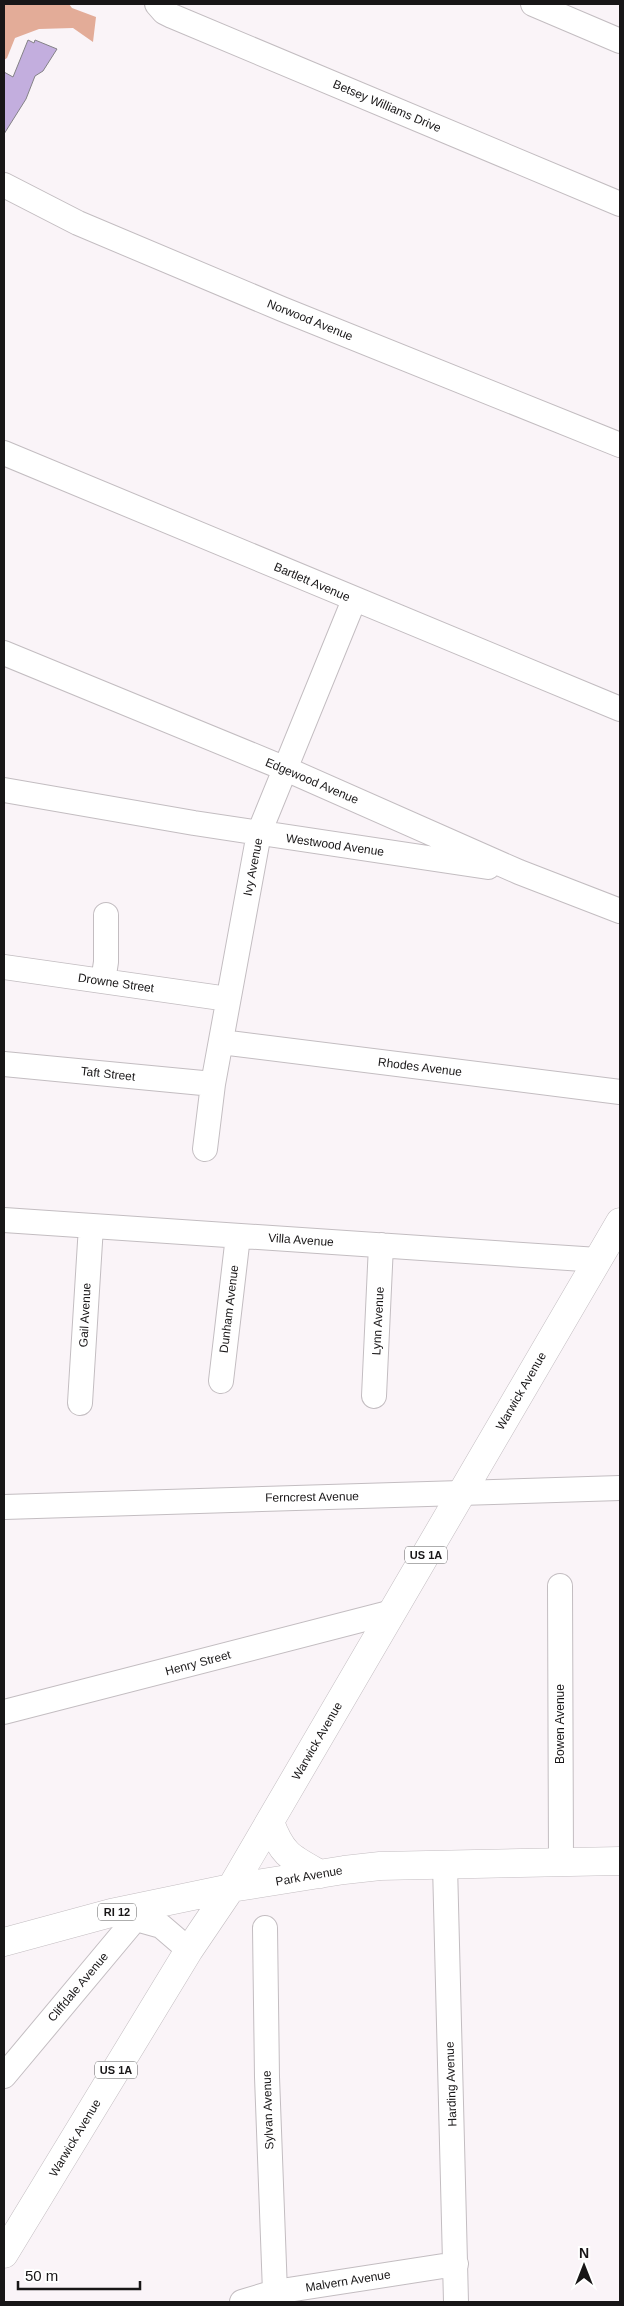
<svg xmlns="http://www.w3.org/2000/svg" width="624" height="2306" viewBox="0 0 624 2306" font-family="Arial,sans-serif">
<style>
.forest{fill:#e3ac98}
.building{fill:#c3aede;stroke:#848287}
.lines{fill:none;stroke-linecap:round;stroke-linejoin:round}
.minor-casing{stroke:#c3bdc1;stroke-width:26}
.major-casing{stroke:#c3bdc1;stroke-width:29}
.minor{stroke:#fff;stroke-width:24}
.major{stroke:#fff;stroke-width:28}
.labels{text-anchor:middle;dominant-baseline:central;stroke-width:4;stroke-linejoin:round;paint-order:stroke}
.shield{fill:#fff;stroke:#5d5c5d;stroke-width:1}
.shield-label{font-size:11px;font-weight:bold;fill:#181617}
.street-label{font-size:12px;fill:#181617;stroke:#fff}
</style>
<rect width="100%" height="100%" fill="#faf4f8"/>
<!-- forest -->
<path class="forest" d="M4 4H69L72 8 96 17 93 42 73 28 39 29 15 38 7 58 4 60Z"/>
<!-- building -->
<path class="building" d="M28 40 34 43 35 40 57 49 43 71 35 76 26 99 4 134V72L13 77Z"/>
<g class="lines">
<!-- minor casing -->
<g class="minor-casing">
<path id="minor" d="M157 4 164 12 172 16 620 204
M533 4 620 41
M4 185 78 223 282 309 620 445
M4 453 620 709
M4 653 286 769 519 872 620 911
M4 790 194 823 488 867
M4 967 228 999
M103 981 106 962V915
M221 1042 620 1092
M4 1064 213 1084
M205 1149 213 1084 259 833 354 600
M4 1220 598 1260
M221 1381 238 1236
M374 1396 381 1245
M80 1403 91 1226
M4 1507C209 1499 415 1496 620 1488
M560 1586 561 1862
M4 1712 392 1612
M445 1865 456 2302
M122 1915 161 1926 189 1950
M265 1928 267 2077 275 2292
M4 2076 136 1918
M242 2302 275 2292 456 2264"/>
</g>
<!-- major casing -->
<g class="major-casing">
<path id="major" d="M270 1822C282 1855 291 1858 320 1874
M4 1942 111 1913 231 1888 344 1870 380 1866 620 1861
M4 2254 189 1950 231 1888 620 1222"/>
</g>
<!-- minor -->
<use href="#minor" class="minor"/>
<!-- major -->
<use href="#major" class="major"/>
</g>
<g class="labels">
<!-- shield labels -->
<g class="shield">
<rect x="405" y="1546.5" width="42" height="17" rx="4"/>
<rect x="98" y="1903.5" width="38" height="17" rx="4"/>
<rect x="95" y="2061.5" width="42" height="17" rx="4"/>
</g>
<g class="shield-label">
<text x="426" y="1555">US 1A</text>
<text x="117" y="1912">RI 12</text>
<text x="116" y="2070">US 1A</text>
</g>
<!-- street labels -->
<g class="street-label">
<text transform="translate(387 106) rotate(23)">Betsey Williams Drive</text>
<text transform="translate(310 320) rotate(22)">Norwood Avenue</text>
<text transform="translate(312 582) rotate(23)">Bartlett Avenue</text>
<text transform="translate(312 781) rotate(23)">Edgewood Avenue</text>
<text transform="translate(335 845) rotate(8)">Westwood Avenue</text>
<text transform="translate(253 867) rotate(-79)">Ivy Avenue</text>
<text transform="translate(116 983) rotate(8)">Drowne Street</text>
<text transform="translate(420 1067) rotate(7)">Rhodes Avenue</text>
<text transform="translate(108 1074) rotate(6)">Taft Street</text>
<text transform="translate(301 1240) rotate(4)">Villa Avenue</text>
<text transform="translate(229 1309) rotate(-83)">Dunham Avenue</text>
<text transform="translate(85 1315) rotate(-87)">Gail Avenue</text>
<text transform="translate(378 1321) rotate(-87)">Lynn Avenue</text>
<text transform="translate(521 1391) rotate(-60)">Warwick Avenue</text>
<text transform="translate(312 1497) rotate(-1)">Ferncrest Avenue</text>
<text transform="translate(198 1663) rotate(-15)">Henry Street</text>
<text transform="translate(560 1724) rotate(-90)">Bowen Avenue</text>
<text transform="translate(317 1741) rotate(-60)">Warwick Avenue</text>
<text transform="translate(309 1876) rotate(-10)">Park Avenue</text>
<text transform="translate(78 1987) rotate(-50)">Cliffdale Avenue</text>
<text transform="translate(451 2084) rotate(-92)">Harding Avenue</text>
<text transform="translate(268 2110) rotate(-92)">Sylvan Avenue</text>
<text transform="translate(75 2138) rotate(-59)">Warwick Avenue</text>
<text transform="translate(348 2281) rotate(-9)">Malvern Avenue</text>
</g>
</g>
<!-- border -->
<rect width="624" height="2306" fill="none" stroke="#181617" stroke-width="10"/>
<!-- north arrow -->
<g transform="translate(584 2266)" stroke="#ffffff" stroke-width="4" paint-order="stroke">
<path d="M0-4L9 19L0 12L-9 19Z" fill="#181617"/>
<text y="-8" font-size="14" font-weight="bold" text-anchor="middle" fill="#181617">N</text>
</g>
<!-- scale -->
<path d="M18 2281v8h122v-8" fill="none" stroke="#181617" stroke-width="2.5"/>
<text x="25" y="2281" font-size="15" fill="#181617" stroke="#ffffff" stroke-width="4" paint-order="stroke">50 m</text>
</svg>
